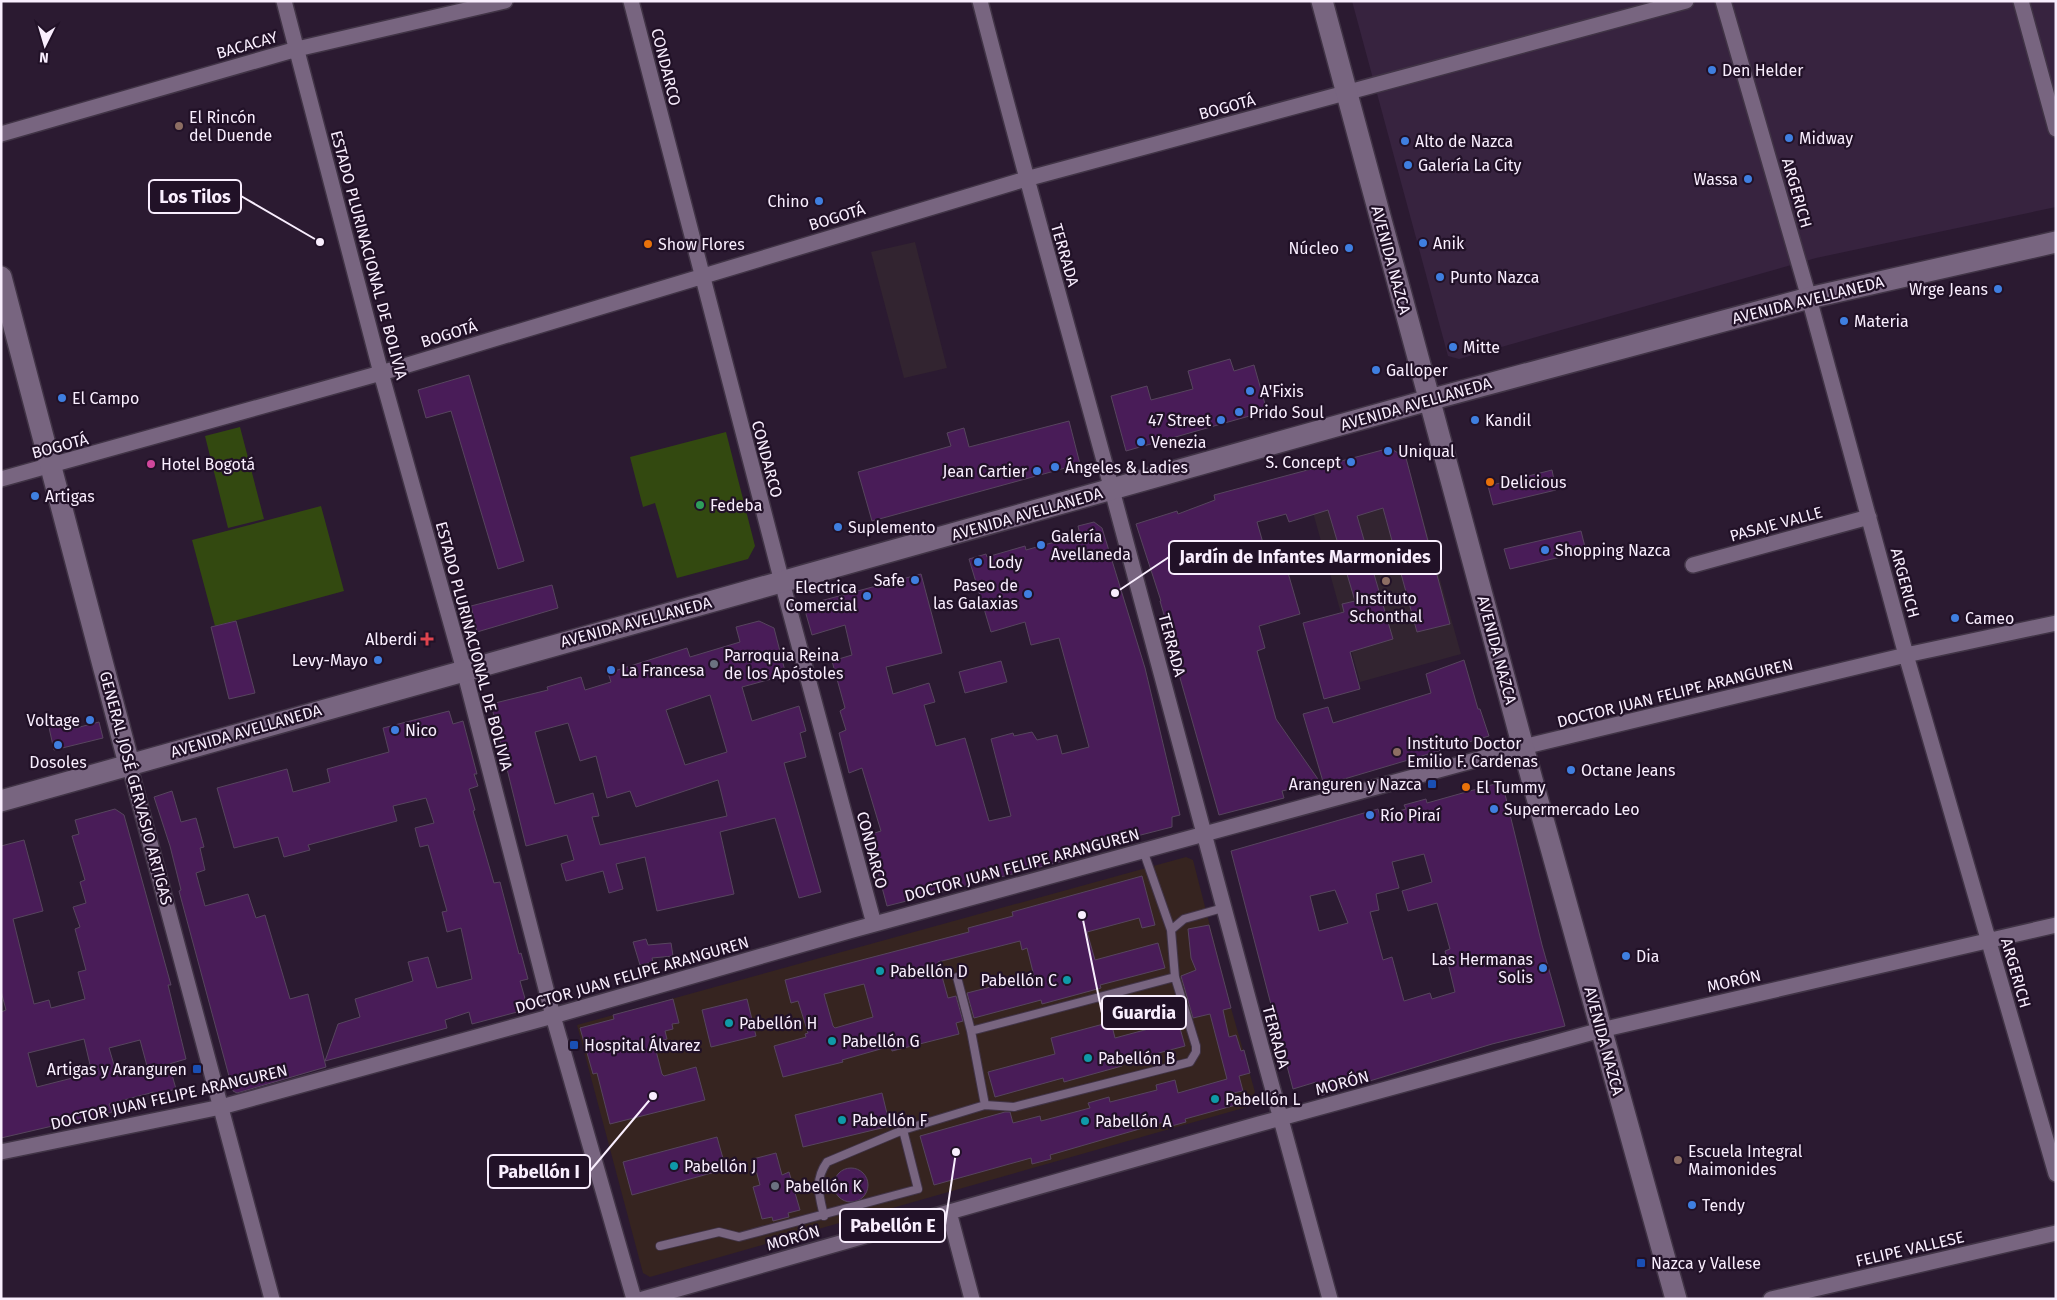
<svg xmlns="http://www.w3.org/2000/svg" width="2057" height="1300" viewBox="0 0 2057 1300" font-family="'Fira Sans',sans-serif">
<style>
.built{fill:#37233f}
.education{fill:#322430}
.medical{fill:#362420}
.green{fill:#334910}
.building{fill:#491c58;stroke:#57455e;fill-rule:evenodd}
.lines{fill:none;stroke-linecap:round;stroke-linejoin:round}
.lane-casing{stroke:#413446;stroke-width:10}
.street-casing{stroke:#413446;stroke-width:18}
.secondary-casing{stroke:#413446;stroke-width:24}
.lane{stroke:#786580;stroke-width:8}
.street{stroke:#786580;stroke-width:15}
.secondary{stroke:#786580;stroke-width:21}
.shop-dot{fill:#3f7fe0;stroke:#211127;stroke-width:2}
.education-dot{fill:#8d6e63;stroke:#211127;stroke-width:2}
.food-dot{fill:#e8710a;stroke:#211127;stroke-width:2}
.hotel-dot{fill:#d1479c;stroke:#211127;stroke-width:2}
.leisure-dot{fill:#2e9e5b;stroke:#211127;stroke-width:2}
.health-dot{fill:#e0444e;stroke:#211127;stroke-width:2}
.worship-dot{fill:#6b7280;stroke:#211127;stroke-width:2}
.transit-dot{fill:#1a4fb4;stroke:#211127;stroke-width:2}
.culture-dot{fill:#0f9aa8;stroke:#211127;stroke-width:2}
.labels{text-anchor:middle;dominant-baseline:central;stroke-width:4.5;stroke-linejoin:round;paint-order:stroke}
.street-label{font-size:16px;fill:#f9eefe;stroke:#211127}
.poi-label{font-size:16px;fill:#f9eefe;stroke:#211127;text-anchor:start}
.leader{fill:none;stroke:#f9eefe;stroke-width:2}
.callout-dot{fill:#f9eefe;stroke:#211127;stroke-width:2}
.callout{fill:#211127;stroke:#f9eefe;stroke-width:2}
.callout-label{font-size:18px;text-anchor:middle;font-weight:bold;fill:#f9eefe}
</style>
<rect width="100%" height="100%" fill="#2b1a31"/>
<!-- built -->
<path class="built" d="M1352 1H2056V207L1816 258 1459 359 1448 356Z"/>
<!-- education -->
<path class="education" d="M915 242 947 368 904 378 871 252Z
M1406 458 1461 654 1360 682 1306 487Z"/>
<!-- medical -->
<path class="medical" d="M1186 857 1193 860 1231 1008 1255 1092 1247 1107 650 1277 643 1273 577 1025Z"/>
<!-- green -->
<path class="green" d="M240 427 264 519 228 528 205 436Z
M726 432 755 546 748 559 677 578 655 503 643 507 630 457Z
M321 506 344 591 215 626 192 540Z"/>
<!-- building -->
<path class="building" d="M1230 359 1234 371 1254 365 1267 411 1126 451 1111 396 1147 386 1151 400 1193 389 1188 371Z
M469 375 524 561 498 569 451 411 426 418 418 390Z
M1069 421 1080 464 872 521 858 472 951 446 947 433 964 428 969 447Z
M1390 448 1406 458 1450 624 1417 632 1383 508 1357 516 1393 639 1350 652 1360 689 1324 699 1303 623 1344 612 1342 604 1355 601 1328 510 1289 522 1286 514 1257 522 1269 564 1284 559 1300 614 1259 626 1265 648 1257 651 1276 719 1320 782 1282 791 1284 798 1219 815 1165 625H1167L1160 601H1161L1136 524 1177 511 1178 514 1215 500 1214 495Z
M1552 470 1556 490 1493 505 1488 486Z
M1094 522 1102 528 1145 668 1180 815 1172 817V827L1129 838 1126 830 1069 853 1071 859 887 906 868 835 881 831 862 768 849 773 839 733 846 730 840 711 845 708 832 661 852 655 845 625 812 635 806 614 809 604 921 574 942 653 886 667 893 694 929 683 935 702 924 705 936 746 965 738 989 821 1011 816 991 739 1013 733 1014 736 1032 732 1037 740 1057 735 1062 754 1089 747 1059 638 1031 645 1025 622 991 632 969 559 986 554 987 557 1025 546 1026 550 1080 535 1078 526Z
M1581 531 1586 551 1510 569 1504 549Z
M552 585 558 608 477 632 471 606Z
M236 621 255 693 229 699 211 627Z
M759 621 774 628 786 675 742 687 752 721 799 706 806 731 800 733 806 757 784 763 821 892 799 898 775 818 720 832 734 894 657 911 645 857 616 864 623 889 609 893 603 871 566 881 561 864 574 860 567 835 526 846 491 704 548 690 547 687 581 677 585 690 611 682 608 673 687 648 690 657 740 642 736 627ZM710 695 727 752 685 765 666 710ZM568 723 580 761 596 756 607 798 630 791 636 807 718 780 727 816 600 845 592 817 599 816 593 793 555 804 535 732Z
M1464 660 1478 709H1480L1489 736 1324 785 1303 714 1328 707 1333 723 1431 693 1426 674Z
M1001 661 1007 682 965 693 959 672Z
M449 711 453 724 463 721 477 774H474L478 786 469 789 475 810 473 811 494 883 500 882 519 954 521 953 528 979 520 981 526 1002 521 1011 472 1024 469 1012 445 1020 447 1028 325 1061 338 1024 360 1017 355 999 413 981 408 962 428 957 437 988 472 979 461 928 447 932 442 912 447 911 428 845 420 847 415 828 434 823 426 798 393 806 397 821 308 845 310 850 284 857 278 837 234 848 217 788 287 769 293 792 330 782 327 769 389 752 383 728Z
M73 717 76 728 99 722 103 738 54 750 48 723Z
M1502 782 1542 945 1565 1026 1492 1044 1320 1096 1316 1082 1293 1089 1231 851 1378 809 1380 816 1406 809 1404 805 1426 799 1427 803ZM1424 854 1432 882 1402 891 1408 911 1437 903 1450 949 1445 951 1455 992 1432 999 1430 993 1404 1001 1392 957 1383 960 1370 912 1379 910 1376 894 1399 888 1392 862ZM1335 890 1348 923 1319 931 1310 896Z
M172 791 181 822 196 818 204 847 200 848 205 870 196 873 205 906 248 894 256 918 265 915 290 999 308 994 326 1067 237 1093 233 1091 179 891 181 890 170 846 154 797Z
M115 809 124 815 171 985H168L186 1059 169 1064 176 1089 155 1095 154 1092 109 1104 112 1112 102 1115 61 1126V1124L1 1138V1012L6 1010 1 991V846L24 840 43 911 13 919 34 1004 49 1000 51 1008 85 999 78 972 86 970 75 929 80 927 73 907 86 903 80 882 85 880 72 836 79 834 75 820ZM84 1039 92 1073 37 1087 28 1053ZM140 1040 147 1066 117 1075 109 1048Z
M1142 876 1155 925 1142 928 1139 918 1087 932 1095 960 1158 943 1165 968 1100 985 1101 988 1042 1004 1041 1000 974 1018 967 993 1034 976 1027 948 1022 950 1020 941 938 962 948 998 956 996 963 1021 956 1023 959 1034 892 1051 891 1046 842 1060 843 1062 783 1077 774 1046 806 1037 805 1034 808 1033 798 1001 791 1003 785 980 969 932 968 928 1013 916 1012 912ZM864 984 873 1017 835 1028 833 1026 824 994Z
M1209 925 1231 1008 1223 1010 1229 1037 1236 1035 1241 1051 1244 1050 1250 1073 1239 1076 1243 1091 1233 1093 1236 1105 1185 1119 1186 1122 1168 1127 1167 1121 1050 1155 1051 1159 1032 1164 1031 1158 934 1185 920 1136 1005 1112H1010L1013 1123 1040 1116 1041 1121 1090 1108 1088 1103 1109 1097 1110 1102 1157 1090 1156 1085 1175 1080 1178 1093 1227 1079 1210 1014 1193 1018 1181 976 1196 970 1191 958 1188 929Z
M646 939 648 945 671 943 673 956 652 958 653 962 640 965 633 942Z
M673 999 679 1023 672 1024 673 1029 665 1031 667 1039 654 1043 662 1074 664 1076 696 1067 705 1100 610 1124 597 1073 593 1074 580 1028 614 1019 613 1015Z
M747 999 756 1036 711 1047 702 1010Z
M1178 1021 1185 1046 1121 1063 1122 1066 1064 1082 1063 1078 995 1097 988 1072 1055 1054 1051 1038 1111 1022 1115 1038Z
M882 1093 890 1126 803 1147 795 1115Z
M717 1137 726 1169 632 1195 623 1162Z
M776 1153 782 1175 789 1172 800 1210 788 1213 789 1217 773 1221 772 1217 762 1219 753 1187 760 1185 753 1159Z
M834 1185a17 17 0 1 1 34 0a17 17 0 1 1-34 0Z"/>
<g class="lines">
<!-- lane casing -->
<g class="lane-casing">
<path id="lane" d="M1143 850 1171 930
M957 977 971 1031
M985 1105 971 1031 1175 977
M824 1216C819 1195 814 1180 827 1162L903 1130 985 1105 1014 1107 1190 1062 1196 1052V1046L1175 977 1171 930 1184 919 1223 908
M660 1246 719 1232 739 1237 918 1189 903 1130"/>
</g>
<!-- street casing -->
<g class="street-casing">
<path id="street" d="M284 1 381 373 464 670 553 1016 634 1299
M631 1 782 582 874 924
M980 1C1022 165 1068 327 1112 490 1186 760 1255 1030 1330 1299
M1723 1 1809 298 1906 655 2056 1174
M2021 1 2056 129
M1 134 297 49 505 1
M1 479 381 373 1026 179 1686 1
M1693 565 1869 517
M129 764 272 1299
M1 1152 221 1107 553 1016 849 931 1523 747 1906 655 2056 623
M949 1212 972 1299
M643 1299 1259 1124 1601 1030 2056 925
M1771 1299 2056 1233"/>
</g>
<!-- secondary casing -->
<g class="secondary-casing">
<path id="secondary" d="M1322 1 1523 747 1676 1299
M1 277 129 764
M1 801 1429 400 1809 298 2056 242"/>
</g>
<!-- lane -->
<use href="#lane" class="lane"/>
<!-- street -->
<use href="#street" class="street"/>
<!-- secondary -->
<use href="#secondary" class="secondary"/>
</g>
<!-- markers -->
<g class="shop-dot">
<circle cx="1712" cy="70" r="5"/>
<circle cx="1789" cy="138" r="5"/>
<circle cx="1405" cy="141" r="5"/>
<circle cx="1408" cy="165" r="5"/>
<circle cx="1748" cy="179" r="5"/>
<circle cx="819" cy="201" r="5"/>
<circle cx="1423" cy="243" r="5"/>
<circle cx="1349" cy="248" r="5"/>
<circle cx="1440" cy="277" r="5"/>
<circle cx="1998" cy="289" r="5"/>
<circle cx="1844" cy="321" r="5"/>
<circle cx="1453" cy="347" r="5"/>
<circle cx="1376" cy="370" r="5"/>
<circle cx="1250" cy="391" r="5"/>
<circle cx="62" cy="398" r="5"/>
<circle cx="1239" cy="412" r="5"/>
<circle cx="1221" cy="420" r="5"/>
<circle cx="1475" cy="420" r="5"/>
<circle cx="1141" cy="442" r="5"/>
<circle cx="1388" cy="451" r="5"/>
<circle cx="1351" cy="462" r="5"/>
<circle cx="1055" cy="467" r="5"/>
<circle cx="1037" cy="471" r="5"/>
<circle cx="35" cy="496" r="5"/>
<circle cx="838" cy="527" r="5"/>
<circle cx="1041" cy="545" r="5"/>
<circle cx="1545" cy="550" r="5"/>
<circle cx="978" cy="562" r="5"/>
<circle cx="915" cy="580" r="5"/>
<circle cx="1028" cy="594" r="5"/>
<circle cx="867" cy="596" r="5"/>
<circle cx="1955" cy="618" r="5"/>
<circle cx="378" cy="660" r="5"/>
<circle cx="611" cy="670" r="5"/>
<circle cx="90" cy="720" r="5"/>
<circle cx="395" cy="730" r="5"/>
<circle cx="58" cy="745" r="5"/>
<circle cx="1571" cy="770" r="5"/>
<circle cx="1494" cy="809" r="5"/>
<circle cx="1370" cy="815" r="5"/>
<circle cx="1626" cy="956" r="5"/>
<circle cx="1543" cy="968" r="5"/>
<circle cx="1692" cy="1205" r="5"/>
</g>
<g class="education-dot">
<circle cx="179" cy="126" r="5"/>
<circle cx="1386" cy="581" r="5"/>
<circle cx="1397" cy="752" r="5"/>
<circle cx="1678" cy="1160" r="5"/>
</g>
<g class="food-dot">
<circle cx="648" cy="244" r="5"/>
<circle cx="1490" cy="482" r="5"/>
<circle cx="1466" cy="787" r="5"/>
</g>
<circle class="hotel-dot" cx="151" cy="464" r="5"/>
<circle class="leisure-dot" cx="700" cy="505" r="5"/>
<path class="health-dot" d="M424.5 631.5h5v5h5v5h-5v5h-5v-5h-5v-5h5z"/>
<g class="worship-dot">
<circle cx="714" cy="664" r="5"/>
<circle cx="775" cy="1186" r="5"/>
</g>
<g class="transit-dot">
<rect x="1427" y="779" width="10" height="10" rx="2.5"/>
<rect x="569" y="1040" width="10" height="10" rx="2.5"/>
<rect x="192" y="1064" width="10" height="10" rx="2.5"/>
<rect x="1636" y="1258" width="10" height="10" rx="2.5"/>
</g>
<g class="culture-dot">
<circle cx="880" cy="971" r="5"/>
<circle cx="1067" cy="980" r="5"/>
<circle cx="729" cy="1023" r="5"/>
<circle cx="832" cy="1041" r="5"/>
<circle cx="1088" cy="1058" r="5"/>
<circle cx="1215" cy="1099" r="5"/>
<circle cx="842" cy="1120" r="5"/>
<circle cx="1085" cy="1121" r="5"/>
<circle cx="674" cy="1166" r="5"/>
</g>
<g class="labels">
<!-- street labels -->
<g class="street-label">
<text transform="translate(247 45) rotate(-16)">BACACAY</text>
<text transform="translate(666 67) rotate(76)">CONDARCO</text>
<text transform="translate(1227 107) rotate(-15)">BOGOTÁ</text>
<text transform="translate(1797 193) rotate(74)">ARGERICH</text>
<text transform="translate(837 217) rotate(-17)">BOGOTÁ</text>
<text transform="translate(369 255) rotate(75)">ESTADO PLURINACIONAL DE BOLIVIA</text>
<text transform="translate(1065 255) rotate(74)">TERRADA</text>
<text transform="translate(1391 260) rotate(75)">AVENIDA NAZCA</text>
<text transform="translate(1808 300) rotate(-14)">AVENIDA AVELLANEDA</text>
<text transform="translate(449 334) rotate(-17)">BOGOTÁ</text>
<text transform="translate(1416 404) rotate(-16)">AVENIDA AVELLANEDA</text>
<text transform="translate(60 446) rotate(-15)">BOGOTÁ</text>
<text transform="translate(767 459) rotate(75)">CONDARCO</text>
<text transform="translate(1027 514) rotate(-16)">AVENIDA AVELLANEDA</text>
<text transform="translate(1776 524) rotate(-15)">PASAJE VALLE</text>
<text transform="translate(1905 583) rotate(75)">ARGERICH</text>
<text transform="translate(636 622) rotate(-15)">AVENIDA AVELLANEDA</text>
<text transform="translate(1172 645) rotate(75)">TERRADA</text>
<text transform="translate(474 646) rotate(75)">ESTADO PLURINACIONAL DE BOLIVIA</text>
<text transform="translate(1497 650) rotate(75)">AVENIDA NAZCA</text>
<text transform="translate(1675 693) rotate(-14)">DOCTOR JUAN FELIPE ARANGUREN</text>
<text transform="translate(246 731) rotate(-16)">AVENIDA AVELLANEDA</text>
<text transform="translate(136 788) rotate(75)">GENERAL JOSÉ GERVASIO ARTIGAS</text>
<text transform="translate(872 850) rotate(75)">CONDARCO</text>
<text transform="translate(1022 865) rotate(-15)">DOCTOR JUAN FELIPE ARANGUREN</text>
<text transform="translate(2016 973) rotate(74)">ARGERICH</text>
<text transform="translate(632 975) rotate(-16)">DOCTOR JUAN FELIPE ARANGUREN</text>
<text transform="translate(1734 981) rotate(-13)">MORÓN</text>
<text transform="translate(1276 1037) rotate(75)">TERRADA</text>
<text transform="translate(1604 1041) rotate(75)">AVENIDA NAZCA</text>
<text transform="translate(1342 1083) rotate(-15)">MORÓN</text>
<text transform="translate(169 1097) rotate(-13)">DOCTOR JUAN FELIPE ARANGUREN</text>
<text transform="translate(793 1238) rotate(-16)">MORÓN</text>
<text transform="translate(1910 1249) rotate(-13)">FELIPE VALLESE</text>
</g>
<!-- poi labels -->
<g class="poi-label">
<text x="1722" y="70">Den Helder</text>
<text x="189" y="117">El Rincón<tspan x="189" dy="18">del Duende</tspan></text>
<text x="1799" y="138">Midway</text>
<text x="1415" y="141">Alto de Nazca</text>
<text x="1418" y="165">Galería La City</text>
<text x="1738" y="179" text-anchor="end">Wassa</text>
<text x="809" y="201" text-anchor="end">Chino</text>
<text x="1433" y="243">Anik</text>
<text x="658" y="244">Show Flores</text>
<text x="1339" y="248" text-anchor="end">Núcleo</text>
<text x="1450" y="277">Punto Nazca</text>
<text x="1988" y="289" text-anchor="end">Wrge Jeans</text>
<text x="1854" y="321">Materia</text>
<text x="1463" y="347">Mitte</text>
<text x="1386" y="370">Galloper</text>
<text x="1260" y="391">A'Fixis</text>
<text x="72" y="398">El Campo</text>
<text x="1249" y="412">Prido Soul</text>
<text x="1211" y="420" text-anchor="end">47 Street</text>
<text x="1485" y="420">Kandil</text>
<text x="1151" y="442">Venezia</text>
<text x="1398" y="451">Uniqual</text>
<text x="1341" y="462" text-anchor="end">S. Concept</text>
<text x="161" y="464">Hotel Bogotá</text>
<text x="1065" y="467">Ángeles &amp; Ladies</text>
<text x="1027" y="471" text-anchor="end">Jean Cartier</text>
<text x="1500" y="482">Delicious</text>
<text x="45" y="496">Artigas</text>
<text x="710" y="505">Fedeba</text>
<text x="848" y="527">Suplemento</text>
<text x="1051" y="536">Galería<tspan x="1051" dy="18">Avellaneda</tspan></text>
<text x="1555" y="550">Shopping Nazca</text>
<text x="988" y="562">Lody</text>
<text x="905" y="580" text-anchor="end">Safe</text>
<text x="1018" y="585" text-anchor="end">Paseo de<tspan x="1018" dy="18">las Galaxias</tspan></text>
<text x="857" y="587" text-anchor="end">Electrica<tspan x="857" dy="18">Comercial</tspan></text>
<text x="1386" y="598" text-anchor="middle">Instituto<tspan x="1386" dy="18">Schonthal</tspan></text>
<text x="1965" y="618">Cameo</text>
<text x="417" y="639" text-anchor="end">Alberdi</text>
<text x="724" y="655">Parroquia Reina<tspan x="724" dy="18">de los Apóstoles</tspan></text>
<text x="368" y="660" text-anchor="end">Levy-Mayo</text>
<text x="621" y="670">La Francesa</text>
<text x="80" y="720" text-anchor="end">Voltage</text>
<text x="405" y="730">Nico</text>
<text x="1407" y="743">Instituto Doctor<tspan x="1407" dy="18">Emilio F. Cardenas</tspan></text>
<text x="58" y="762" text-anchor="middle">Dosoles</text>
<text x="1581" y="770">Octane Jeans</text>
<text x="1422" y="784" text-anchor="end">Aranguren y Nazca</text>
<text x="1476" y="787">El Tummy</text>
<text x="1504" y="809">Supermercado Leo</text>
<text x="1380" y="815">Río Piraí</text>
<text x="1636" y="956">Dia</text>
<text x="1533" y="959" text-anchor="end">Las Hermanas<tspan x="1533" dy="18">Solis</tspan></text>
<text x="890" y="971">Pabellón D</text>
<text x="1057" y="980" text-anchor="end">Pabellón C</text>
<text x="739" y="1023">Pabellón H</text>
<text x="842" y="1041">Pabellón G</text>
<text x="584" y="1045">Hospital Álvarez</text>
<text x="1098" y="1058">Pabellón B</text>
<text x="187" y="1069" text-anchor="end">Artigas y Aranguren</text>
<text x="1225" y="1099">Pabellón L</text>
<text x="852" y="1120">Pabellón F</text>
<text x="1095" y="1121">Pabellón A</text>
<text x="1688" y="1151">Escuela Integral<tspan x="1688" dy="18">Maimonides</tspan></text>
<text x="684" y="1166">Pabellón J</text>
<text x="785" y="1186">Pabellón K</text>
<text x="1702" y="1205">Tendy</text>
<text x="1651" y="1263">Nazca y Vallese</text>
</g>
</g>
<!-- callouts -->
<path class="leader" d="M320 242L241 196M1115 593L1169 557M1082 915L1102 1013M653 1096L590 1171M956 1152L945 1225"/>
<g class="callout-dot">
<circle cx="320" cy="242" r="5"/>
<circle cx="1115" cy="593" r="5"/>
<circle cx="1082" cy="915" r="5"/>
<circle cx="653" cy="1096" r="5"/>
<circle cx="956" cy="1152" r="5"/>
</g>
<g class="callout">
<rect x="149" y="180" width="92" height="33" rx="5"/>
<rect x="1169" y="541" width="272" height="33" rx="5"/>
<rect x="1102" y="996" width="84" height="33" rx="5"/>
<rect x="488" y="1155" width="102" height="33" rx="5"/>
<rect x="840" y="1209" width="105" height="33" rx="5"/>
</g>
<g class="callout-label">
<text x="195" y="203">Los Tilos</text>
<text x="1305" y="563">Jardín de Infantes Marmonides</text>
<text x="1144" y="1019">Guardia</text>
<text x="539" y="1178">Pabellón I</text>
<text x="893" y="1232">Pabellón E</text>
</g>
<!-- border -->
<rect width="2057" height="1300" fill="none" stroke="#f9eefe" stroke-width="5"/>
<!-- north arrow -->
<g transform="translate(45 45) rotate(185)" stroke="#211127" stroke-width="4" paint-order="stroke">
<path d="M0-4L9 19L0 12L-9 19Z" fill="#f9eefe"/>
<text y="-8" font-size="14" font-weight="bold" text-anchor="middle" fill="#f9eefe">N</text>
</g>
</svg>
